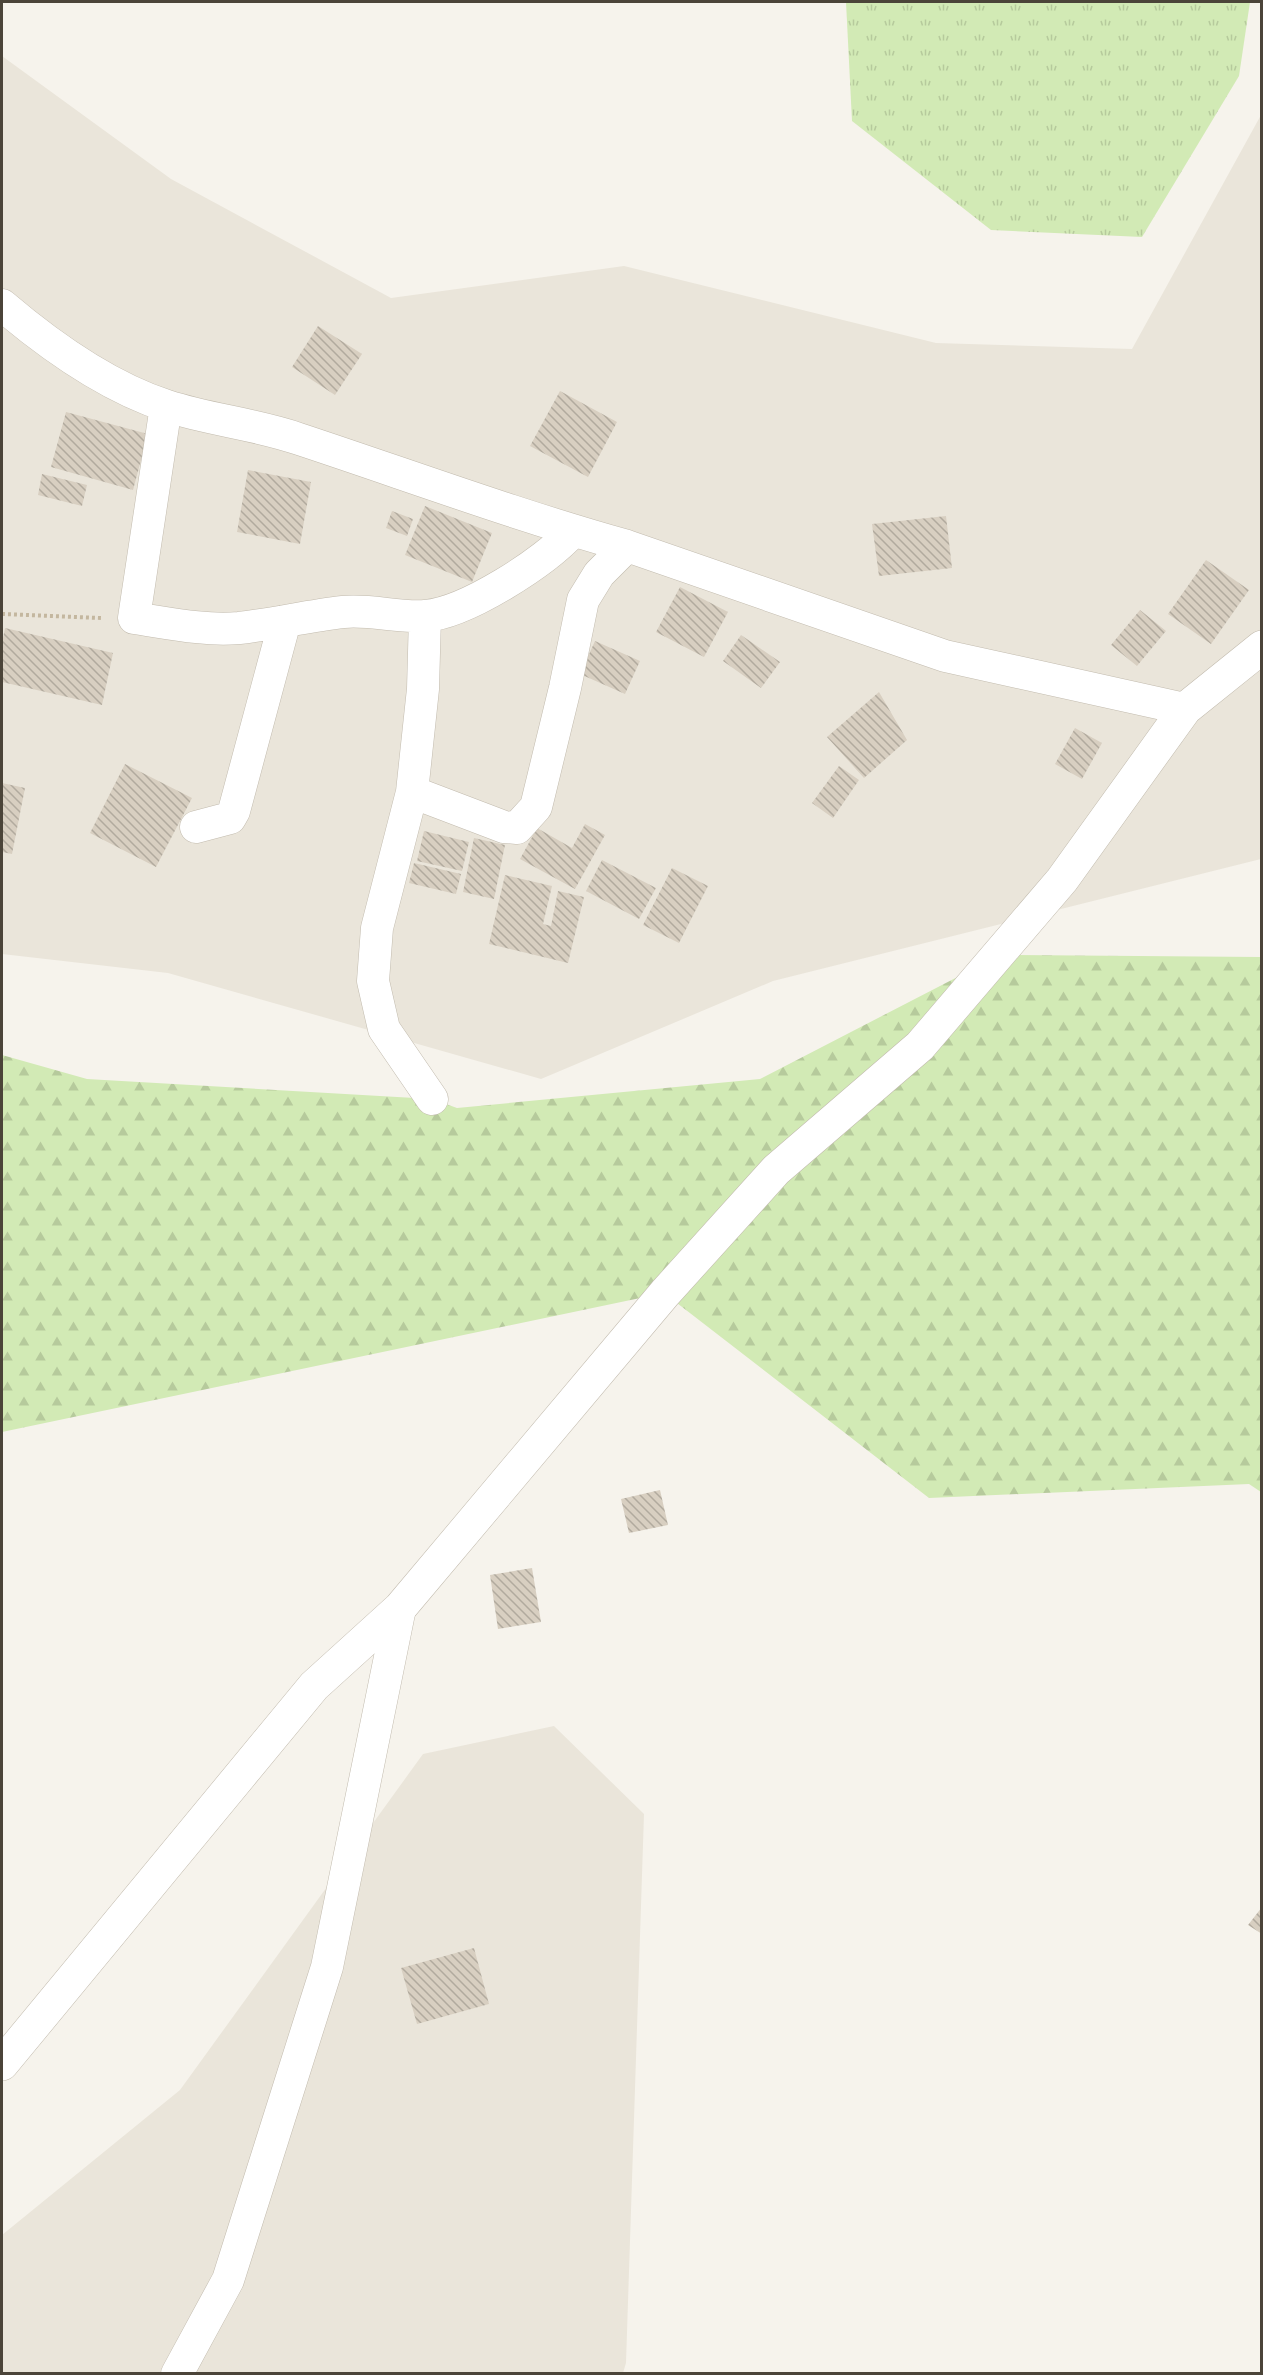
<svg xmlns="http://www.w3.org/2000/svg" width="1263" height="2375" viewBox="0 0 1263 2375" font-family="'DejaVu Sans',sans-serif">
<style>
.residential{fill:#eae5da}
.grass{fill:url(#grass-tufts)}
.forest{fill:url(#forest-firs)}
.building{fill:url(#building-back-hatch)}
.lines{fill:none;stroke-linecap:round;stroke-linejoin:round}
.minor-casing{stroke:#c2bbae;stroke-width:33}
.tertiary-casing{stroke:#c2bbae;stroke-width:34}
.path{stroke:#c4b79f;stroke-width:4;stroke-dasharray:3 3;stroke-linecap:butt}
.minor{stroke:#fff;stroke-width:32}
.tertiary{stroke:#fff;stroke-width:33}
</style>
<defs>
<pattern id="grass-tufts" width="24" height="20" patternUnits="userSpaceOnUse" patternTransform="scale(1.5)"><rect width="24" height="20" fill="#d2eab5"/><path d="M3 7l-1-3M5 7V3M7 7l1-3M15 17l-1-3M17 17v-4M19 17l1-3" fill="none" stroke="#b6ca9c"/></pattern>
<pattern id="forest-firs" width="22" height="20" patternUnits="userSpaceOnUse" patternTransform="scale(1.5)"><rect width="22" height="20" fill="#d2eab5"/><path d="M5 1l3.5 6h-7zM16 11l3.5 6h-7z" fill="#b6ca9c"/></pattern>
<pattern id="building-back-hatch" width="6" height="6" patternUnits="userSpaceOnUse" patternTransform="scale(1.5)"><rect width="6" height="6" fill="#d8cfc1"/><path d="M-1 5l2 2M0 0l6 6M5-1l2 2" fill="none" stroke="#b1aa9e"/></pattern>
</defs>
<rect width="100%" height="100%" fill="#f6f3ec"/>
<!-- residential -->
<path class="residential" d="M2 56 171 179 391 298 624 266 936 343 1132 349 1261 115V859L773 981 541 1079 168 973 2 954Z
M554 1726 644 1814 626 2363 623 2373 2 2374V2235L180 2090 423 1754Z"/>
<!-- grass -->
<path class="grass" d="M846 2H1250L1239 76 1142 237 991 230 852 121Z"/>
<!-- forest -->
<path class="forest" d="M1000 955 1261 957V1492L1249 1484 929 1498 664 1293 2 1432V1055L87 1079 432 1099 457 1108 760 1079Z"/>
<!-- building -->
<path class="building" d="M318 326 362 354 335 395 292 367Z
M560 391 617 422 588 477 530 446Z
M66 412 148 434 133 490 51 467Z
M248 470 311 482 300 544 237 532Z
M42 474 87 485 82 506 38 495Z
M425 506 492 533 472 582 405 555Z
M392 511 413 519 407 536 386 528Z
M946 516 952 568 879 576 872 524Z
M1206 560 1249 590 1211 644 1168 614Z
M680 587 728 612 704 657 656 632Z
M1140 610 1166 631 1137 666 1111 645Z
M5 628 113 653 102 705 2 682V643Z
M741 635 780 662 761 688 723 661Z
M595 641 640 661 625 694 580 674Z
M879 692 907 740 864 778 827 737Z
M1075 728 1102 743 1082 779 1055 764Z
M125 764 192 798 156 867 90 833Z
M839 766 859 780 833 818 812 803Z
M2 783 25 788 12 854 2 852Z
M585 824 605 835 575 889 520 859 537 828 572 848Z
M424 831 469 842 462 871 417 861Z
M474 838 505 845 494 899 463 892Z
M602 860 656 888 639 919 586 891Z
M414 863 461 874 456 894 409 883Z
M672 868 708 886 679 943 643 925Z
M505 875 552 886 543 924 551 926 558 891 584 897 568 963 489 944Z
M660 1490 668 1525 629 1533 621 1499Z
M532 1568 541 1622 498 1629 490 1575Z
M1262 1907V1934L1248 1925Z
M474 1948 489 2004 417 2024 401 1968Z"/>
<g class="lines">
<!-- minor casing -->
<g class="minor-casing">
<path id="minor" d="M2 305C49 345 108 387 167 406 210 420 256 424 299 439 408 475 516 515 627 546L945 656 1185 709
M166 406 134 618C168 623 204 631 239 628 274 624 308 616 343 612 370 609 398 618 425 616 466 613 545 562 573 531
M425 616 423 689 412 792 377 928 373 981 384 1029 432 1099
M412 792 504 827 517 828 536 807 565 688 583 600 599 574 627 546
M196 827 230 818 234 811 285 621
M177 2374 228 2280 327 1967 400 1608"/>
</g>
<!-- tertiary casing -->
<g class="tertiary-casing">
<path id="tertiary" d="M2 2064 314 1686 400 1608 665 1293 776 1170 920 1046 1062 880 1185 709 1262 647"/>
</g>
<!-- path -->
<path class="path" d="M2 614 101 618"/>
<!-- minor -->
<use href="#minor" class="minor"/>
<!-- tertiary -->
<use href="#tertiary" class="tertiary"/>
</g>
<!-- border -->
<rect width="1263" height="2375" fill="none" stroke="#4b4439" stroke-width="6"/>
</svg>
